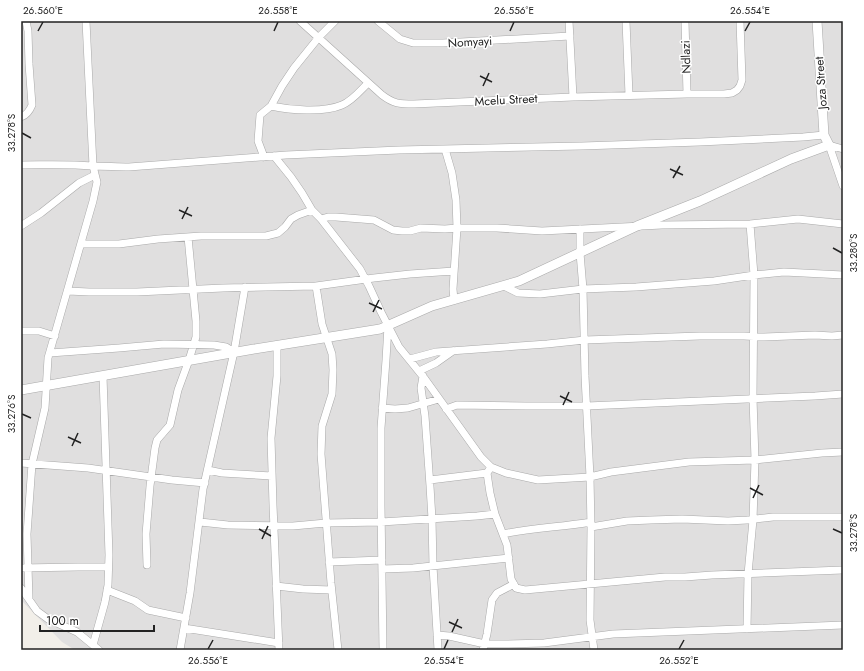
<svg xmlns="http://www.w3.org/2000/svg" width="864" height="671" viewBox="0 0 864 671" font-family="Jost,sans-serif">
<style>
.residential{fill:#e0dfdf}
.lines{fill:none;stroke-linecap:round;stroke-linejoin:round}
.minor-casing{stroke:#a9a9a9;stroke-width:8}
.tertiary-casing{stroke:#a9a9a9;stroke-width:10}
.minor{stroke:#fff;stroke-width:7}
.tertiary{stroke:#fff;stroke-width:9}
.ticks{fill:none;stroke:#222;stroke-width:1.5}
.labels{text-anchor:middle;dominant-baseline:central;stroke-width:3;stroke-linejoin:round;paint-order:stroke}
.street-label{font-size:12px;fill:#222;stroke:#fff}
.neatline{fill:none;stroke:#222;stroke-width:1.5}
.ticks-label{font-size:10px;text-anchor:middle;fill:#222}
</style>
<rect width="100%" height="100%" fill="#f2efe9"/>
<!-- residential -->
<path class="residential" d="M21 21H843V650H75L62 642 21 600Z"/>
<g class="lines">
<!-- minor casing -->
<g class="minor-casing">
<path id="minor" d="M300 21 382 95C394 104 399 104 414 104L573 97 687 94H724L732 93 737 90 740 86 742 80 740 21
M378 21 400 39 413 43H443L570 36
M569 21 573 97
M626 21 629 95
M685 21 687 94
M271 106C290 110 323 113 342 105 352 101 360 91 368 83
M21 117C27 115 30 110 32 105L29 64 28 31 26 21
M829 145 843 186
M829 145 843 149
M445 149 452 173 456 200 457 228 453 289 454 300
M274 156 291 177 302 193 312 210 321 219 360 269 369 286 381 312 399 347 425 379 481 457 491 467 506 473 538 480 590 477 611 472 689 462 755 460 822 453 843 452
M264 157 258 141 260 115 271 106 282 86 294 68 319 37 335 21
M21 165C45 165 69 164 92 166 105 166 117 167 129 167L286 155 399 150 582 146 700 142 803 137 824 135
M321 219 328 217H336L374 220 393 230 402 231H410L421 228 445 229 457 228H497L542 231 662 225 750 224 798 219 843 224
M21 226 41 213 79 183 95 175
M580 229V253L583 289 585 376 590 477 591 527 590 620 594 650
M81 244H119L158 239 201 236H266L278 233 285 227 291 219 298 215 312 210
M316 286 322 324 332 354 333 370 332 394 322 426 321 454 331 583 338 650
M504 286 518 293 540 294 583 289 636 287 714 281 754 275 784 272 843 275
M68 291 89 292H137L223 288 316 286 374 278 410 274 454 271
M21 331H39L55 336
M277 345V376L271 438 273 505 279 650
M50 353 119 348 164 344 214 345 226 347 234 352
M410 359 436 352 547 344 585 340 700 336H744L764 337 815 335 832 336 843 335
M419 371 436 363 453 351
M423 376 421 388 425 416 430 486 432 519 433 566 438 650
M382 408 395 409 408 408 439 399
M446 409 457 405 526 406H587L815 396 843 394
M21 463 88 468 172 480 205 483
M491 467 487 473 490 493 495 514 507 545 511 579 516 588 525 590 665 577H685L712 575 843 570
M208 470 222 473 272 476
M430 480 487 473
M200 522 228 525 293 526 326 523 381 522 477 516 495 514
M591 527 627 521 651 520 682 519 728 521 747 520 773 517H843
M503 534C532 528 562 527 591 522
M329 562 382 560
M147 565 146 534 150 486 155 448 157 440 170 425 178 390 189 360 196 337V321L188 237
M21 568 78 567H108
M382 569 413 568 509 558
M276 586 303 589 331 590
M21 588 37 611 48 619 77 632 99 650
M107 590 135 601 148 610 186 618
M29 599 27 534 32 464 45 408 48 358 93 201 97 182 93 166 86 21
M184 628 279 643
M747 629 748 574 753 520 755 460 753 398 754 275 750 224
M437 635 449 636 485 644H508L544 643 613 634 843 625
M93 645 105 602 108 585 109 555 103 376
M180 650 190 593 203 489 234 352 245 287
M383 650 381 506V428L386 360 388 326
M483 650 487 634 492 600 497 593 514 584"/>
</g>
<!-- tertiary casing -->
<g class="tertiary-casing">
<path id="tertiary" d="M21 390 254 349 330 337 380 329 432 306 519 281 637 226 700 201 791 159 829 145 824 135 817 21"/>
</g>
<!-- minor -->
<use href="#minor" class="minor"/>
<!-- tertiary -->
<use href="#tertiary" class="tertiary"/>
</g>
<!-- ticks -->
<path class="ticks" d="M38 31 43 22M274 31 278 22M510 31 514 22M745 31 750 22M480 76 492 82M483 86 489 73M22 133 31 138M670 169 683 175M673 178 680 166M179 210 192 216M182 219 188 207M833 248 842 253M369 303 382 309M373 312 379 300M560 396 572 402M563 405 569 392M22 414 31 418M68 437 81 443M72 446 78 433M750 488 763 495M753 498 759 485M259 529 271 536M833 529 842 533M262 539 268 526M449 622 462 628M452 632 458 619M208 649 213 640M444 649 448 640M679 649 684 640"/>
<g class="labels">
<!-- street labels -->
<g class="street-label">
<text transform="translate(470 42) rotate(-3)">Nomyayi</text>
<text transform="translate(686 57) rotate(-92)">Ndlazi</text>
<text transform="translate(821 83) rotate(-94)">Joza Street</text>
<text transform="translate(506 100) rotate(-3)">Mcelu Street</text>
</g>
</g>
<!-- border -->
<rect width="864" height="671" fill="none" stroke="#ffffff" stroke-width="44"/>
<!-- scale -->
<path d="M40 625v6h114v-6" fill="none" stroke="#222222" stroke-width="2"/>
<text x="46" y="625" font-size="12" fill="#222222" stroke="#ffffff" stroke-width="3" paint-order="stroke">100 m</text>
<rect x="22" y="22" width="820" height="627" class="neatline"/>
<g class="ticks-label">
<text x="43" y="14">26.560°E</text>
<text x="278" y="14">26.558°E</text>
<text x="514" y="14">26.556°E</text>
<text x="750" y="14">26.554°E</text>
<text transform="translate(11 133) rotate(-90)" y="4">33.278°S</text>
<text transform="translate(853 253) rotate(-90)" y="4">33.280°S</text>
<text transform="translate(11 414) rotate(-90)" y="4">33.276°S</text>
<text transform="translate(853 533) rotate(-90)" y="4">33.278°S</text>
<text x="208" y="664">26.556°E</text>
<text x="444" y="664">26.554°E</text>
<text x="679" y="664">26.552°E</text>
</g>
</svg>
